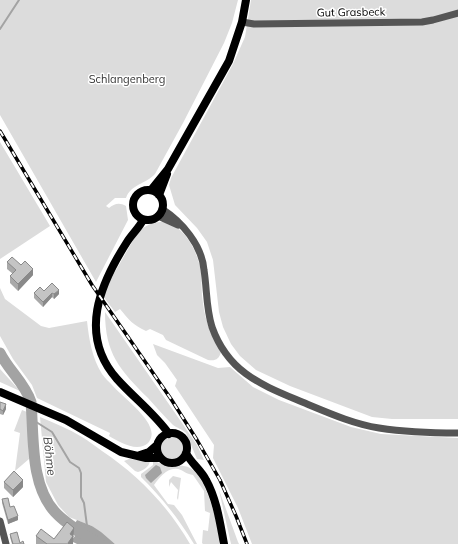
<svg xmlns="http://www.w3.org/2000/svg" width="458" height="544" viewBox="0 0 458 544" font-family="Mulish,sans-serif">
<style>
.green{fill:#dcdcdc}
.water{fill:#a3a3a3}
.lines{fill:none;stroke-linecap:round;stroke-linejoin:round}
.stream{stroke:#a3a3a3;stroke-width:2}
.river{stroke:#a3a3a3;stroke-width:11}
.minor{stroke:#555;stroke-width:7}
.major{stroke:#000;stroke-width:8}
.rail-casing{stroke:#000;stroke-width:3.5}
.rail{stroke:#fff;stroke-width:2;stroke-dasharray:6;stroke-linecap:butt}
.wall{fill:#a9a9a9}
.shaded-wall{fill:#898989}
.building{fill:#c4c4c4;stroke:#898989}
.labels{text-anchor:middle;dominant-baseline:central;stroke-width:3;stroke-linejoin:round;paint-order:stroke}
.street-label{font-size:11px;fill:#000;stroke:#fff}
.park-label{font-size:11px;fill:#333;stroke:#fff}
.water-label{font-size:12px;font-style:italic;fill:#444;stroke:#fff}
</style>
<rect width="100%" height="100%" fill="#fff"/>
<!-- green -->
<path class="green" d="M0 0H238L232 23 224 43 183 123 155 174C146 184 131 184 126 198H115L106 206 109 208C114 204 119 202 126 206L128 220 96 282 0 115Z
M251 0H458V419H392L372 417 290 386 256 370 240 356 231 344 223 327 219 312 213 260 207 242 197 228 175 205 169 185 171 178 233 64 245 37Z
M0 142 50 226 0 259Z
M160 222C163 222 166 222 169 223 187 230 199 255 201 273 202 283 201 293 203 303 205 321 212 337 221 352 219 359 216 361 208 360L166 340 163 335 150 329 146 331C133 325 129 320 120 309L115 312 103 296 108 284 139 230 152 223Z
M0 288 5 299 41 326 49 328 87 321C89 339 92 358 102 374 105 378 109 382 112 385 122 397 160 423 150 440 149 443 146 445 143 446 132 450 118 441 109 436L110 433 37 398 32 385 13 359 0 336Z
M105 312 182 423 197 445 204 460 197 459 186 433C182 429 177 428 173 425 164 416 156 407 148 398 120 370 105 354 105 312Z
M153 344 218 368 230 367 253 387 279 400 351 427 381 434 458 438V544H252L238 508 213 458 214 445 175 386 177 380 165 363 157 355Z
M0 369 20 391 0 382Z
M22 410 27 412 29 459 15 471 20 433 14 431Z
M40 417C54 423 69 429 82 437 89 441 95 446 102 451 138 475 168 506 190 544H115L92 526 69 517 58 505 46 482Z
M159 448a12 12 0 1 1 24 0a12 12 0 1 1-24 0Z
M129 459 150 461C149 467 144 470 138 472L135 471 124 461Z
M153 461C158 462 163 465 168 466 175 467 182 464 190 468 206 476 220 527 219 544H203L202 543 203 530 208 531 210 513 205 511 204 491 193 475C187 474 185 472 181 470 169 465 160 477 154 485L168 504 174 505 182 515 197 544H194C179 519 162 498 141 477V474L153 465Z
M173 476 181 478 178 500 177 498 178 490 171 482 169 487V480Z
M219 490 238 542 239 544H231Z"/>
<!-- water -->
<path class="water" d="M156 465 160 467 162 473 151 483 146 478 145 475Z
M77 520 92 526 101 532 115 544H77L71 541 75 536 70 532Z"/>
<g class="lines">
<!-- stream -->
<path class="stream" d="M0 29 19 0
M33 420 52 432 70 462 79 468 81 473V497L84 503 87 526"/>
<!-- river -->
<path class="river" d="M0 353C9 371 24 382 31 402 34 437 30 485 55 512 67 525 85 535 100 544"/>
<!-- minor -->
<path class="minor" d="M242 22 254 24 422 22 433 20 458 13
M162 209C182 222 202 245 204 270 207 289 206 308 212 327 229 375 265 386 307 404 331 414 354 424 379 428 405 432 432 433 458 433
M158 216 178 225
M0 521 6 544"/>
<!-- major -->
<path class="major" d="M133 205a15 15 0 1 1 30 0a15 15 0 1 1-30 0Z
M151 190 168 169 229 61 242 22 246 0
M159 195 167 174
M143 220C139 228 132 234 127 242 100 284 78 335 117 379 134 398 154 413 169 434
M0 392 66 420 121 452 146 458H160
M157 448a15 15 0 1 1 30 0a15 15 0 1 1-30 0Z
M186 453C191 463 201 470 206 480 217 500 220 523 224 544
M137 456 149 452 157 445"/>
<!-- rail casing -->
<g class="rail-casing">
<path id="rail" d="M0 131 92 285 171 399 197 440 220 480 236 516 247 544"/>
</g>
<!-- rail -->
<use href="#rail" class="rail"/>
</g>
<!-- wall -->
<path class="wall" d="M7 262 21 265 33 275 18 291 10 283V276L13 274 7 269Z
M44 291 59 294 54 299 52 297 43 307 34 298V293Z
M0 402 6 409 3 415 0 414Z
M4 482 23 487 13 497 4 488Z
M2 499 10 507 18 520 8 524 2 503Z
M10 534 20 543 24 544H12L10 537Z
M36 536 54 539 74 536 73 537V544H36Z"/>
<!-- shaded-wall -->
<path class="shaded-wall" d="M33 269V275L18 291V284Z
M59 290V294L54 299V294Z
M52 293V297L43 307V302Z
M6 404V409L3 415V411Z
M23 480V487L13 497V490Z
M18 516V520L8 524V520Z
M74 528 73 544H68L70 534Z"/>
<!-- building -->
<path class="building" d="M12 257 21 265 25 261 33 269 18 284 10 276 16 270 7 262Z
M52 283 59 290 54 294 52 293 43 302 34 293 40 287 44 291Z
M0 402 6 404 3 411 0 409Z
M14 471 23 480 13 490 4 482Z
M8 498 10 507 14 506 18 516 8 520 2 499Z
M67 522 74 528 70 534 73 536 68 543 69 544H47L36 536 41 529 54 539Z
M17 532 20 543 23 541 24 544H13L10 534Z"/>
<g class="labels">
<!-- street labels -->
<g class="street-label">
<text transform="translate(351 12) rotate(-1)">Gut Grasbeck</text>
</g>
<!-- park labels -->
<g class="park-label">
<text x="127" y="79">Schlangenberg</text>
</g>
<!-- water labels -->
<g class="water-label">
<text transform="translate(50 456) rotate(83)">Böhme</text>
</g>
</g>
</svg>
